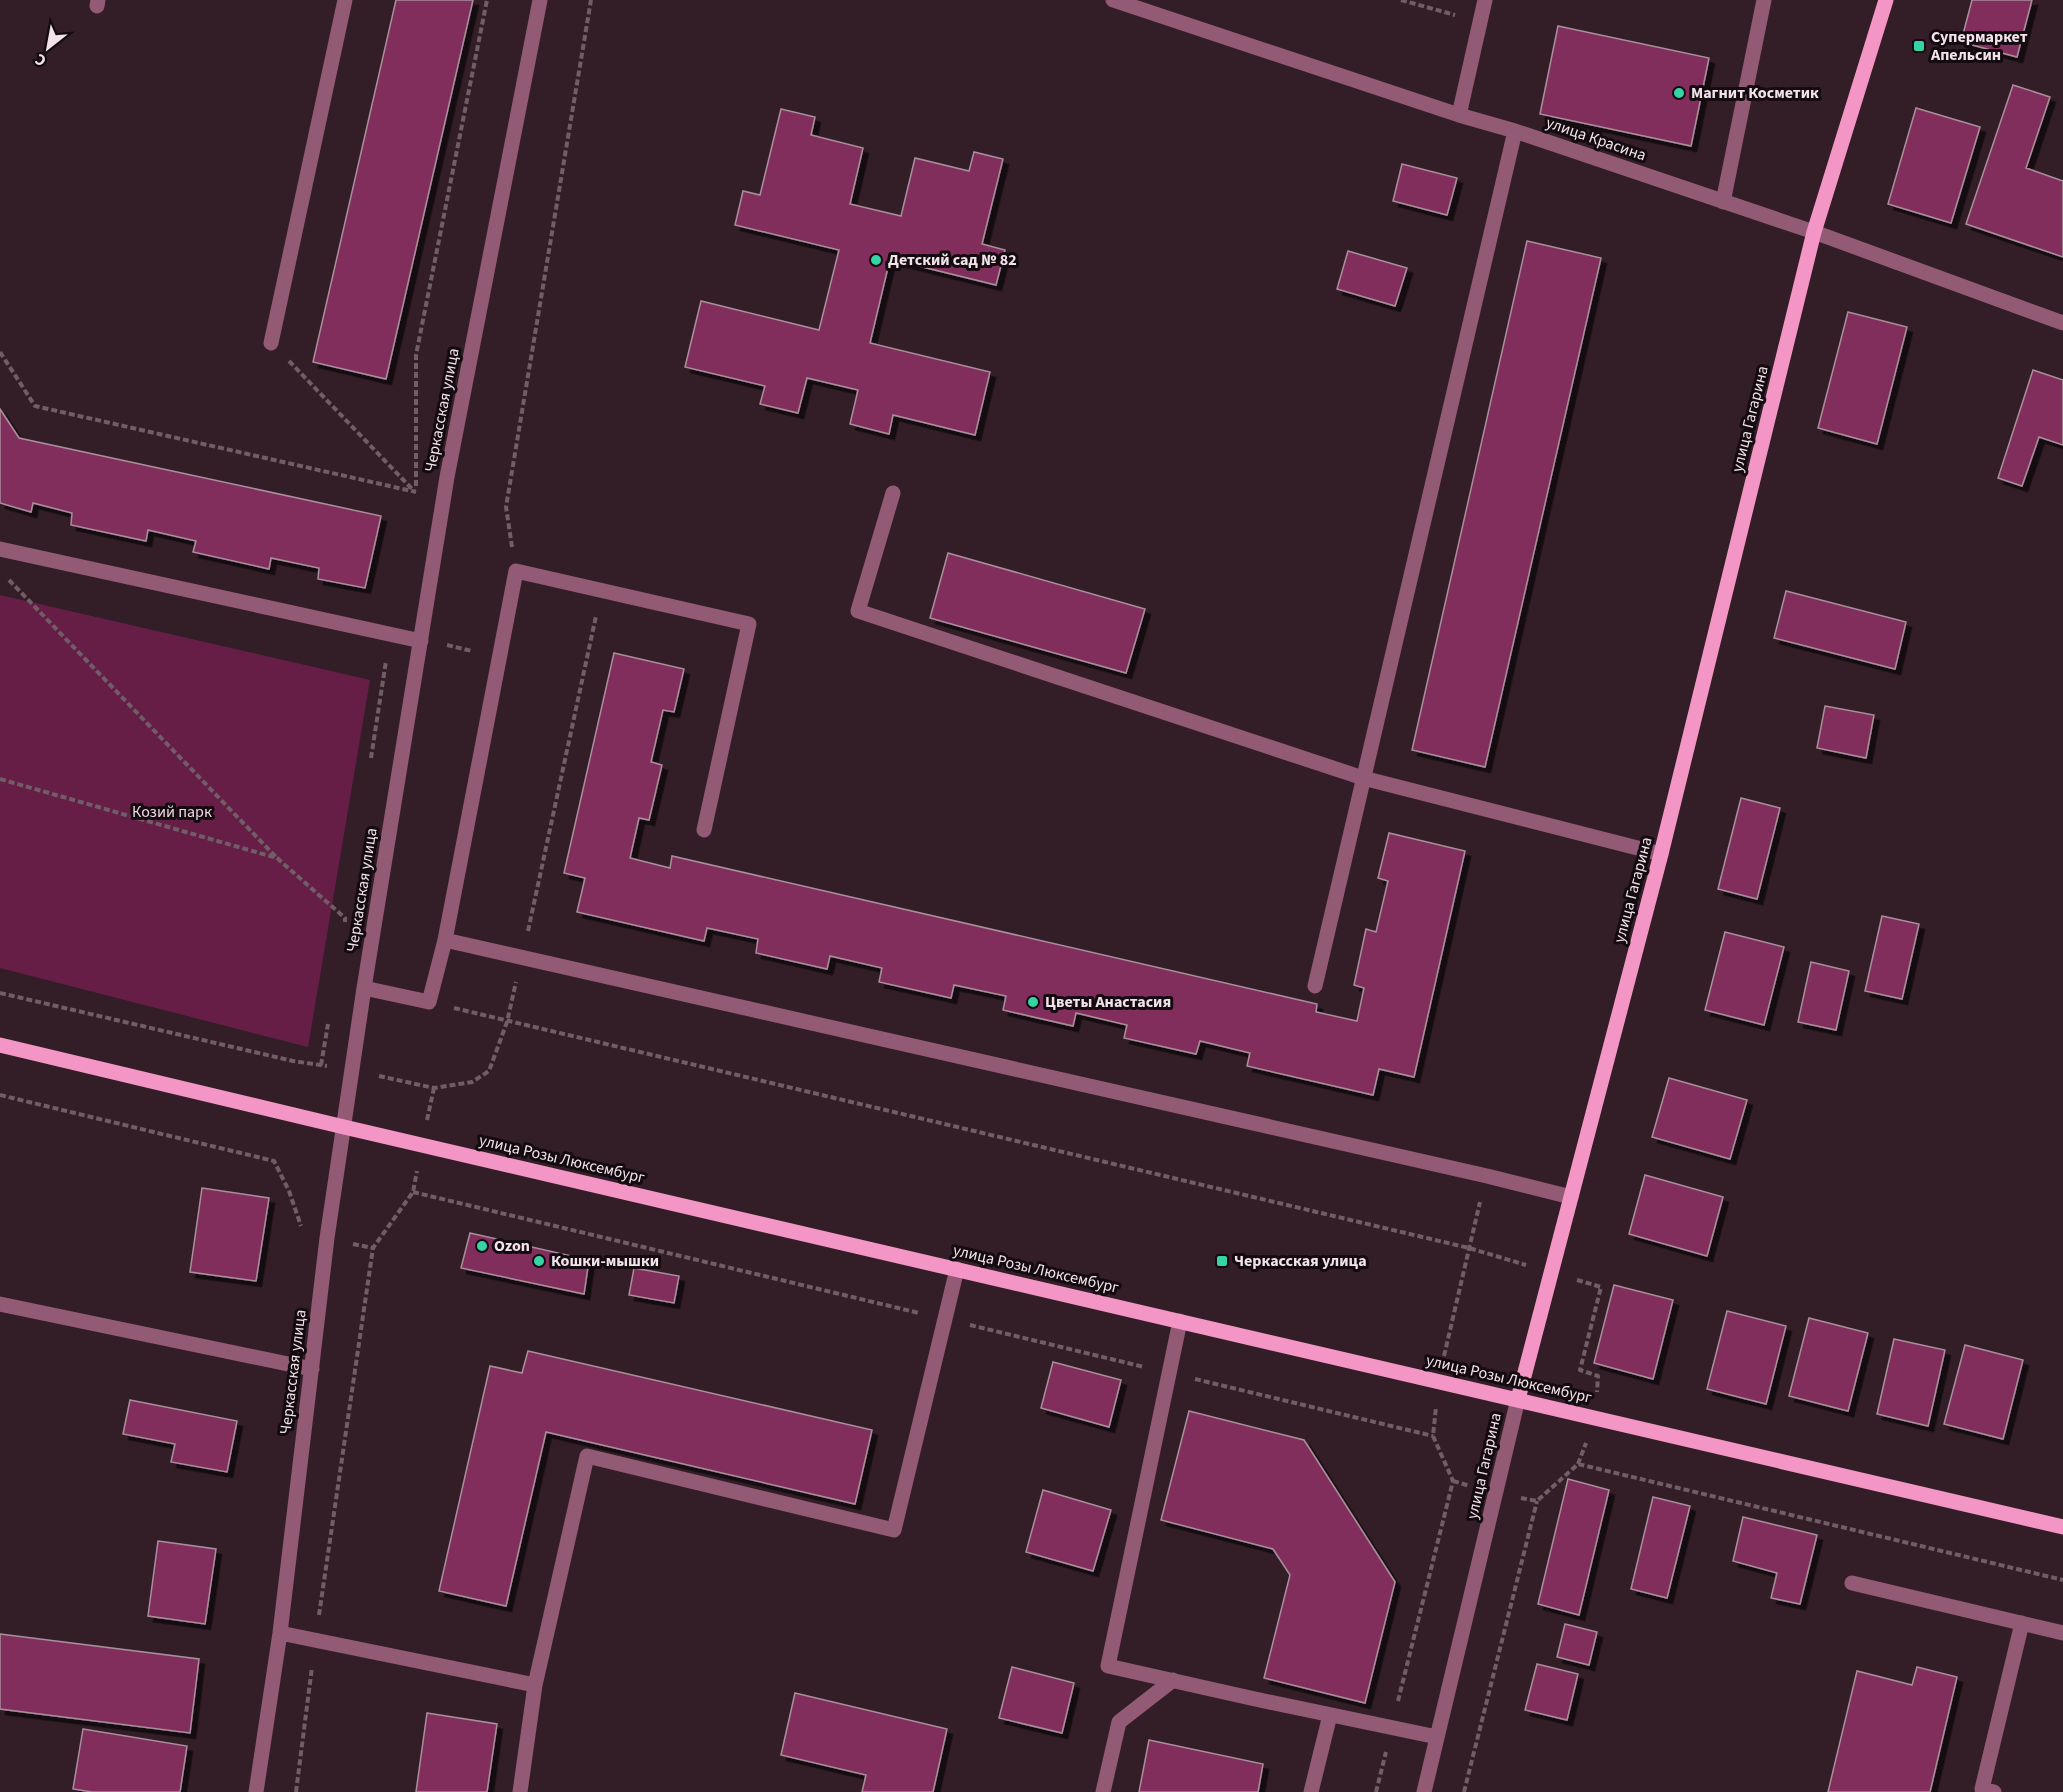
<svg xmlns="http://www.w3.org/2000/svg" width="2063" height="1792" viewBox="0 0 2063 1792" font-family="'Source Sans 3',sans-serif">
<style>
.green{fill:#661e47}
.building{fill:#812e5c;stroke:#a98f9b;stroke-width:1.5;filter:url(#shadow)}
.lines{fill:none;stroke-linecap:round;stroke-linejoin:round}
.path{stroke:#705d66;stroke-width:4;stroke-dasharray:6 3;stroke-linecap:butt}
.minor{stroke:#935a76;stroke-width:15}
.major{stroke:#f496c5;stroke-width:15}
.poi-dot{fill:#35d4a7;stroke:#140b10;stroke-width:2}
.labels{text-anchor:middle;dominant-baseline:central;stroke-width:6;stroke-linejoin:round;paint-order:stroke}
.poi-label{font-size:16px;font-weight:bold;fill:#f2e3ea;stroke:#140b10;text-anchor:start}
.street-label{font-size:16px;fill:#f2e3ea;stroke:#140b10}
.park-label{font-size:16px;fill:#f0d7e2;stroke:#140b10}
</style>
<defs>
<filter id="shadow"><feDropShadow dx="5.5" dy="5.5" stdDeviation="0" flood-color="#0009"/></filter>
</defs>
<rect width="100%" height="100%" fill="#331e28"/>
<!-- green -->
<path class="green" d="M0 595 370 680 308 1047 0 968Z"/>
<!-- building -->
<path class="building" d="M396 0H473L386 379 313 362Z
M1972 0H2032L2017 57 1961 42Z
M1558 26 1709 58 1691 146 1540 114Z
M2013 85 2050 97 2026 168 2063 181V257L1966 224Z
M1916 108 1980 127 1951 223 1888 204Z
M781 109 815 117 811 135 863 148 850 204 901 216 915 158 969 171 974 152 1003 159 982 244 1005 250 996 285 890 259 870 343 990 372 975 435 893 415 889 434 850 424 858 390 807 378 798 413 760 404 765 386 685 367 701 301 819 330 839 250 735 225 743 191 760 195Z
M1402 164 1457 178 1447 215 1393 201Z
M1527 241 1601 258 1485 767 1412 750Z
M1348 251 1407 268 1395 306 1337 289Z
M1848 312 1907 327 1877 444 1818 428Z
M2033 370 2063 380V445L2039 437 2022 486 1998 478Z
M0 409 19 438 381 516 365 588 318 579 319 568 271 558 269 569 193 552 196 541 148 530 146 541 71 525 72 513 33 503 31 512 0 503Z
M948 553 1145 609 1126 673 930 618Z
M1786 591 1906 622 1895 669 1774 638Z
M614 653 684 669 674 712 663 710 651 762 662 765 649 820 639 818 630 858 670 868 672 856 1317 1004 1316 1012 1357 1021 1364 988 1354 985 1366 929 1376 932 1388 881 1378 878 1389 833 1465 851 1414 1077 1379 1069 1373 1095 1247 1066 1250 1053 1200 1041 1196 1054 1124 1038 1127 1025 1076 1013 1073 1026 1003 1010 1006 996 954 985 951 998 879 982 882 968 830 956 827 969 756 953 758 939 707 928 704 941 577 912 585 878 564 873Z
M1825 706 1874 715 1866 758 1817 748Z
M1741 798 1780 808 1757 899 1718 889Z
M1882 916 1919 924 1902 999 1865 991Z
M1725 932 1784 947 1764 1025 1705 1010Z
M1811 962 1849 971 1836 1030 1798 1022Z
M1669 1078 1747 1100 1730 1159 1652 1137Z
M1645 1175 1723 1197 1707 1256 1629 1234Z
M202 1188 269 1198 256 1281 190 1272Z
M470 1233 589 1260 584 1294 461 1268Z
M634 1268 679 1276 674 1303 629 1295Z
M1614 1285 1673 1300 1653 1379 1594 1363Z
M1727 1311 1786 1326 1766 1404 1707 1389Z
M1809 1318 1868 1333 1848 1411 1789 1396Z
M1894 1339 1945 1350 1928 1426 1877 1414Z
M1965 1345 2023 1360 2003 1439 1944 1424Z
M528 1351 872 1430 855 1504 546 1432 506 1606 439 1591 490 1366 522 1373Z
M1053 1362 1121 1380 1109 1427 1041 1408Z
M130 1400 237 1421 227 1472 171 1462 175 1444 123 1434Z
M1189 1411 1304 1440 1395 1582 1365 1703 1264 1678 1290 1575 1273 1549 1161 1520Z
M1568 1479 1609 1490 1579 1615 1538 1604Z
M1043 1490 1111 1510 1093 1571 1026 1552Z
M1653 1497 1690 1506 1667 1598 1631 1589Z
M1743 1517 1817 1535 1800 1604 1771 1598 1777 1573 1733 1561Z
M158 1541 216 1549 205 1624 148 1616Z
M1565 1624 1597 1632 1589 1665 1557 1657Z
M0 1634 199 1659 190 1733 0 1709Z
M1537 1664 1578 1674 1567 1720 1525 1710Z
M1012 1667 1074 1683 1062 1733 999 1718Z
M1917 1667 1957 1677 1930 1792H1828L1857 1671 1912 1685Z
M795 1693 947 1729 933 1792H862L866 1775 781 1755Z
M427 1713 497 1724 487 1792H416Z
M83 1729 187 1746 180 1792H92L73 1789Z
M1149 1740 1263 1764 1258 1792H1139Z"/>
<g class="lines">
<!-- path -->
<path class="path" d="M1401 0 1455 15
M0 352 35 406 416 492
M289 361 415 492
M416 486V355L487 0
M512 547 506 507 591 0
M9 580 276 857
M447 645 472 651
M371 758 386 661
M0 779 277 858 345 918V922
M528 931 596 616
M0 993 293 1061 327 1066
M454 1008 1469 1248 1526 1265
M321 1065 328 1024
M379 1076 434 1088 472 1082 489 1071 507 1022 516 982
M0 1095 274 1161 289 1191 301 1226
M427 1120 434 1088
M413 1192 919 1313
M353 1244 373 1248
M1577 1280 1601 1287 1580 1370 1598 1376 1597 1392
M970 1325 1144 1367
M1444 1356 1480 1202
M1195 1379 1433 1436
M1578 1464 1586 1443
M1453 1481 1470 1486
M1521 1498 1537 1501 1578 1464 2063 1580
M319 1615 373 1248 413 1192 417 1171
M1398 1701 1453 1481 1433 1436 1436 1407
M296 1792 312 1667
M1376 1792 1386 1752
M1464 1792 1537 1501"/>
<!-- minor -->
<path class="minor" d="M1113 0 1459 115 1515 131 1814 232 2063 323
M97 6 98 0
M1459 115 1485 0
M1723 202 1764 0
M271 343 345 0
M893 493 858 611 1363 778 1661 854
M0 549 421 641
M445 940 516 571 749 624 704 830
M1315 986 1515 131
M364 988 429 1002 445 940 1487 1176 1571 1197
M0 1304 312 1369
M1180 1321 1108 1666 1255 1699 1437 1737
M1852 1583 2063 1633
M280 1633 535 1685 587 1456 894 1530 957 1269
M256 1792 280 1633 327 1238 364 988 447 477 540 0
M520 1792 535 1685
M1103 1792 1119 1722 1173 1680
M1311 1792 1330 1715
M1424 1792 1518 1399
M1994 1792 1982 1789 2022 1623"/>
<!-- major -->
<path class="major" d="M0 1045 344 1127 2063 1527
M1518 1399 1661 854 1814 232 1886 0"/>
</g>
<!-- markers -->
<g class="poi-dot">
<rect x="1913" y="40" width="12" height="12" rx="3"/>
<circle cx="1679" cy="93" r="6"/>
<circle cx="876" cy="260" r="6"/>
<circle cx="1033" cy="1002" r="6"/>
<circle cx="482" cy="1246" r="6"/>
<circle cx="539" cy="1261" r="6"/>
<rect x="1216" y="1255" width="12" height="12" rx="3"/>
</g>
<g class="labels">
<!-- poi labels -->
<g class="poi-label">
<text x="1931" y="37">Супермаркет<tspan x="1931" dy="18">Апельсин</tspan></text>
<text x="1691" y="93">Магнит Косметик</text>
<text x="888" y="260">Детский сад № 82</text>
<text x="1045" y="1002">Цветы Анастасия</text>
<text x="494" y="1246">Ozon</text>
<text x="551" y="1261">Кошки-мышки</text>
<text x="1234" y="1261">Черкасская улица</text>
</g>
<!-- street labels -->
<g class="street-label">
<text transform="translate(1596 139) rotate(19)">улица Красина</text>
<text transform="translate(442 410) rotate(-79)">Черкасская улица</text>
<text transform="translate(1750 419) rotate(-76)">улица Гагарина</text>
<text transform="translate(362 890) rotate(-81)">Черкасская улица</text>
<text transform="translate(1633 890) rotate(-75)">улица Гагарина</text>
<text transform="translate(562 1159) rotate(13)">улица Розы Люксембург</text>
<text transform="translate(1036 1269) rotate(13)">улица Розы Люксембург</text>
<text transform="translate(293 1372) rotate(-83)">Черкасская улица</text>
<text transform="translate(1509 1379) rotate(13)">улица Розы Люксембург</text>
<text transform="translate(1484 1466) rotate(-77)">улица Гагарина</text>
</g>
<!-- park labels -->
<g class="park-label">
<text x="172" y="812">Козий парк</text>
</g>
</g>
<!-- north arrow -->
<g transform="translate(48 48) rotate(211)" stroke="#140b10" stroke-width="4.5" paint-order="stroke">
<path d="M0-4.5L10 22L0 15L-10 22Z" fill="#f2e3ea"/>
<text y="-9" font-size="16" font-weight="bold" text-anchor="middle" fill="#f2e3ea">С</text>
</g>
</svg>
